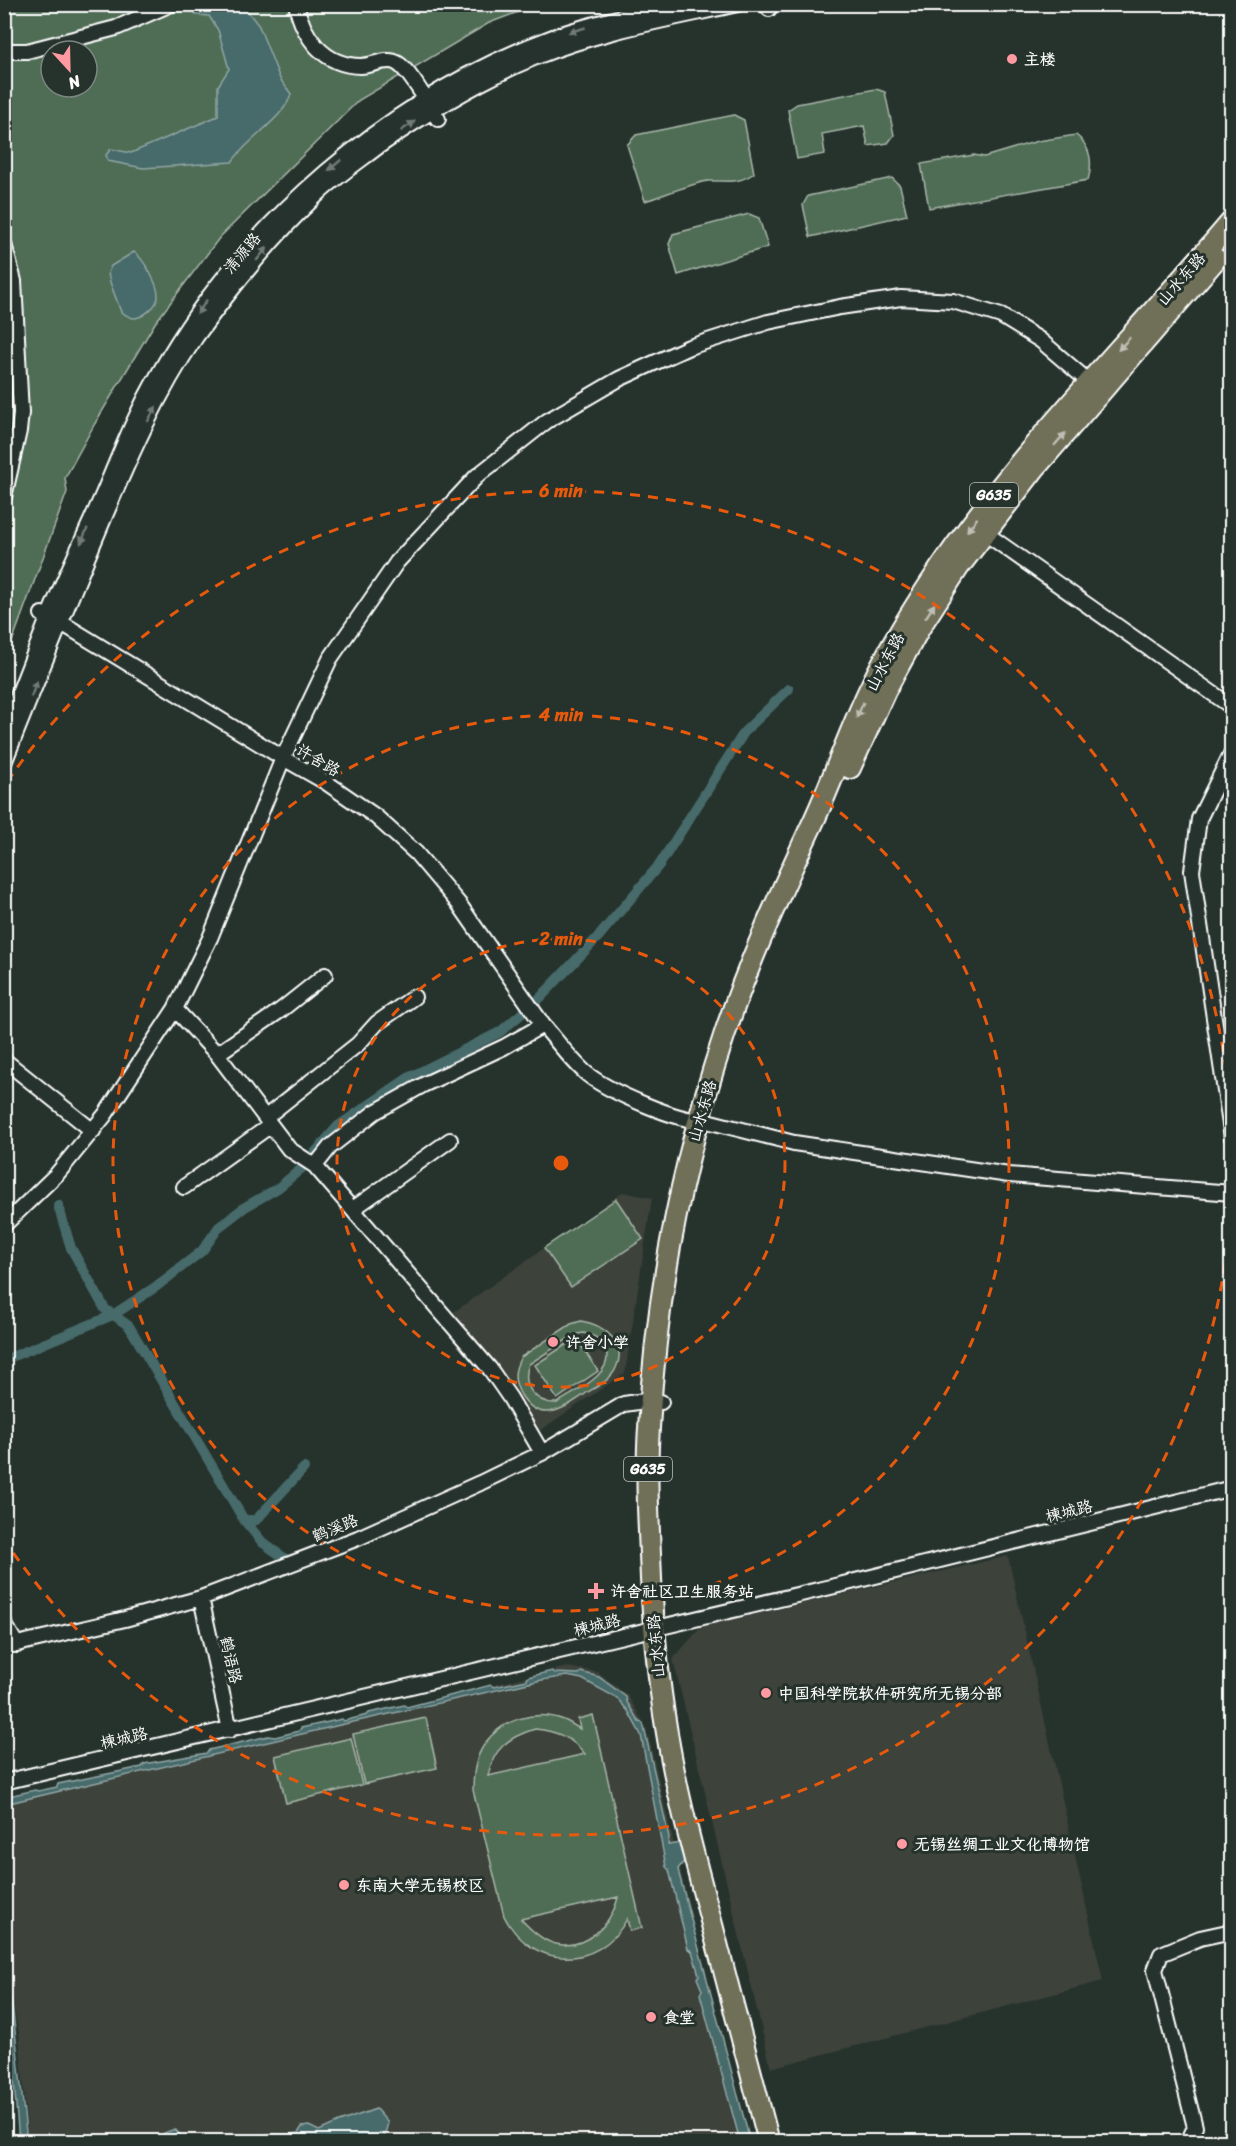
<svg xmlns="http://www.w3.org/2000/svg" width="1236" height="2146" viewBox="0 0 1236 2146" font-family="Sriracha,'LXGW WenKai TC',sans-serif">
<style>
.built{fill:#3c423a}
.green{fill:#506d55;stroke:#a8b6aa;stroke-width:1.5;fill-rule:evenodd}
.water{fill:#476b6a;stroke:#91a6a6;stroke-width:1.5}
.lines{fill:none;stroke-linecap:round;stroke-linejoin:round}
.canal{stroke:#476b6a;stroke-width:10}
.minor-casing{stroke:#fff;stroke-width:18}
.highway-casing{stroke:#fff;stroke-width:24}
.minor{stroke:#26332d;stroke-width:14}
.highway{stroke:#706f59;stroke-width:20}
.oneway{fill:#727a76}
.oneway2{fill:#bfbeb4}
.ring{fill:none;stroke:#e8590c;stroke-width:3;stroke-dasharray:10 8}
.poi-dot{fill:#ff9aa2;stroke:#26332d;stroke-width:2}
.labels{text-anchor:middle;dominant-baseline:central;stroke-width:6;stroke-linejoin:round;paint-order:stroke}
.shield{fill:#26332d;stroke:#bec2c0;stroke-width:1.5}
.shield-label{font-size:15px;font-weight:bold;fill:#fff}
.poi-label{font-size:16px;font-weight:bold;fill:#fff;stroke:#26332d;text-anchor:start}
.street-label{font-size:16px;fill:#fff;stroke:#26332d}
.centre{fill:#e8590c;stroke:#26332d;stroke-width:3}
.ring-label{font-size:18px;text-anchor:middle;font-weight:bold;fill:#e8590c;stroke:#26332d;stroke-width:6;stroke-linejoin:round;paint-order:stroke}
</style>
<rect width="100%" height="100%" fill="#26332d"/>
<filter id="ink" filterUnits="userSpaceOnUse"><feTurbulence type="fractalNoise" baseFrequency=".0167" numOctaves="2"/><feDisplacementMap in="SourceGraphic" scale="12" xChannelSelector="R" yChannelSelector="G"/><feConvolveMatrix kernelMatrix="1 2 1 2 8 2 1 2 1" color-interpolation-filters="sRGB"/></filter>
<g filter="url(#ink)">
<!-- built -->
<path class="built" d="M623 1192 652 1198 625 1373 539 1431 454 1312Z
M1008 1556 1103 1981 771 2068 673 1659 701 1627Z
M567 1667 598 1672 628 1696 646 1727 745 2141H28L19 2033 5 1966 4 1804Z"/>
<!-- green -->
<path class="green" d="M4 5H537L489 23 359 100 220 237 155 323 94 425 65 478 67 492 5 661ZM51 51H87V87H51Z
M876 89 885 92 894 135 888 143 868 146 864 126 822 134 825 154 797 159 788 110 797 104Z
M734 115 744 120 754 173C738 185 726 180 708 181 693 183 661 196 645 201L627 145 636 135Z
M1076 135C1091 147 1093 163 1088 180L929 208 921 164 974 155 984 157 1038 141Z
M892 178 900 186 907 215 810 237 803 205 808 196Z
M749 214 759 218 768 247 678 275 669 244 673 234Z
M616 1199 643 1239 571 1287 544 1248Z
M581 1321C603 1324 628 1343 616 1368 611 1380 598 1386 588 1392 566 1407 541 1427 521 1395 513 1381 513 1371 521 1357L571 1324ZM583 1333C593 1335 600 1338 605 1348 617 1373 574 1392 557 1403 535 1404 521 1385 529 1364L574 1335Z
M576 1338 598 1371 557 1399 535 1365Z
M593 1715 642 1928 630 1931 627 1919C598 1972 531 1969 504 1916L473 1790C473 1775 475 1758 484 1745 501 1719 536 1709 564 1720 569 1722 575 1726 580 1729L578 1719ZM535 1729C556 1731 571 1737 585 1754L488 1776C493 1748 509 1737 535 1729ZM618 1897C612 1924 586 1950 556 1944 542 1941 530 1929 521 1919Z
M426 1718 437 1768 364 1784 353 1734Z
M351 1738 362 1785 286 1803 275 1756Z"/>
<!-- water -->
<path class="water" d="M185 5H243L259 26 280 79 291 94C285 118 247 139 232 162L143 168 108 161 106 155 111 149 131 153 218 116V86L229 69 218 30 209 16 197 15Z
M134 252C143 258 159 285 158 297 157 306 143 318 134 318 130 318 125 314 121 312L110 282 108 273 111 266Z
M552 1671 555 1673 579 1674 581 1672 599 1677 626 1697 627 1702 639 1722 643 1723 669 1837 668 1845 680 1843 685 1860 678 1869 679 1874 750 2141H740L700 1994 702 1990 697 1978 699 1975 692 1951 688 1949 669 1870 666 1867 641 1735 628 1711 617 1698 582 1679 567 1676 542 1680 340 1725 5 1804 4 1797 35 1790 38 1791 57 1787 58 1784 142 1767 144 1764 207 1753 209 1750 268 1736 275 1737 299 1731 301 1728 342 1719 344 1721 367 1715 369 1713 404 1705 407 1707 491 1685 494 1687 527 1680 528 1677Z
M5 1962 13 2012 27 2141H19L9 2021 5 1999Z
M376 2109 388 2123 383 2141H250C264 2129 282 2137 298 2133L302 2127 309 2126 319 2131 339 2122Z
M175 2129 185 2141H160L164 2133Z"/>
<g class="lines">
<!-- canal -->
<path class="canal" d="M58 1205 71 1248 105 1309 129 1326 244 1520H256L304 1468
M4 1360 113 1315 157 1286 202 1251 219 1227 245 1207 278 1188 301 1169 338 1126 408 1078 500 1032 540 998 599 936 660 864 745 731 789 689
M244 1520 263 1543 286 1559"/>
<!-- minor casing -->
<g class="minor-casing">
<path id="minor" d="M296 4C303 37 324 66 361 66 372 66 387 57 397 63 410 70 429 106 438 119
M765 4 769 9
M4 51H27L116 28 171 4
M4 244 14 281 21 413 19 431 4 497
M985 533 1232 707
M42 614 60 622 283 758 327 783 375 816 416 853 459 904 543 1025C557 1041 571 1060 587 1074 608 1091 680 1123 707 1121L794 1143 1009 1175 1232 1193
M4 731C19 693 33 656 48 618 65 576 85 535 103 494 120 454 136 412 158 375 242 225 391 96 553 37 592 23 634 14 674 4
M1232 752 1199 819 1192 871 1232 1138
M4 763C36 683 68 603 102 523 129 459 157 394 196 337 232 287 273 237 317 195 336 177 358 162 379 146 428 112 480 80 536 57 600 31 670 19 738 4
M175 1009 217 1054 289 1149 315 1166 490 1369 510 1398 542 1453
M217 1054 281 1010 325 975
M4 1060 93 1131
M266 1117 358 1044 377 1023 414 997
M315 1166 330 1147 375 1112 425 1084 504 1047 543 1025
M184 1187 271 1125
M353 1209 450 1140
M4 1225 57 1174 105 1115 175 1009 210 938 283 758 330 659 397 562 477 476 547 421 619 379 689 347 768 322 840 307 901 298 953 301 1001 316 1040 340 1095 387
M201 1598 230 1730
M4 1623 17 1645
M4 1647 125 1619 201 1598 358 1538 480 1483 542 1453 624 1404 651 1400 661 1402
M4 1782 835 1586 1232 1488
M1188 2142 1195 2127 1155 1970 1161 1954 1200 1938 1232 1931"/>
</g>
<!-- highway casing -->
<g class="highway-casing">
<path id="highway" d="M850 768 885 691 920 627 958 568 1035 468 1216 259
M769 2142C750 2067 730 1992 710 1917 694 1856 677 1795 667 1733 657 1674 652 1614 650 1554 648 1512 646 1470 649 1428 656 1295 682 1162 724 1036 747 966 778 898 809 831 832 784 848 733 871 686 887 651 908 617 929 585 1015 453 1130 342 1232 221"/>
</g>
<!-- minor -->
<use href="#minor" class="minor"/>
<!-- highway -->
<use href="#highway" class="highway"/>
</g>
<!-- one-way arrows -->
<defs><path id="oneway-solid" d="M-6-.8H1V-3.2L6.5 0L1 3.2V.8H-6Z" transform="scale(1.5)"/></defs>
<g class="oneway">
<use href="#oneway-solid" transform="translate(577 30) rotate(164)"/>
<use href="#oneway-solid" transform="translate(408 126) rotate(-34)"/>
<use href="#oneway-solid" transform="translate(335 165) rotate(140)"/>
<use href="#oneway-solid" transform="translate(262 254) rotate(-50)"/>
<use href="#oneway-solid" transform="translate(202 307) rotate(124)"/>
<use href="#oneway-solid" transform="translate(152 414) rotate(-61)"/>
<use href="#oneway-solid" transform="translate(84 536) rotate(114)"/>
<use href="#oneway-solid" transform="translate(34 689) rotate(-69)"/>
</g>
<g class="oneway2">
<use href="#oneway-solid" transform="translate(1124 344) rotate(133)"/>
<use href="#oneway-solid" transform="translate(1060 439) rotate(-49)"/>
<use href="#oneway-solid" transform="translate(972 525) rotate(127)"/>
<use href="#oneway-solid" transform="translate(930 611) rotate(-57)"/>
<use href="#oneway-solid" transform="translate(860 710) rotate(114)"/>
</g>
</g>
<!-- distance rings -->
<g class="ring">
<circle cx="561" cy="1163" r="224"/>
<circle cx="561" cy="1163" r="448"/>
<path d="M1231 1210A672 672 0 0 1 7 1544M7 782A672 672 0 0 1 1231 1116"/>
</g>
<!-- markers -->
<g class="poi-dot">
<circle cx="1012" cy="59" r="6"/>
<circle cx="553" cy="1342" r="6"/>
<path d="M593 1582h6v6h6v6h-6v6h-6v-6h-6v-6h6z"/>
<circle cx="766" cy="1693" r="6"/>
<circle cx="902" cy="1844" r="6"/>
<circle cx="344" cy="1885" r="6"/>
<circle cx="651" cy="2017" r="6"/>
</g>
<g class="labels">
<!-- shield labels -->
<g class="shield">
<rect x="970" y="483" width="48" height="24" rx="4.5"/>
<rect x="624" y="1457" width="48" height="24" rx="4.5"/>
</g>
<g class="shield-label">
<text x="994" y="495">G635</text>
<text x="648" y="1469">G635</text>
</g>
<!-- poi labels -->
<g class="poi-label">
<text x="1024" y="59">主楼</text>
<text x="565" y="1342">许舍小学</text>
<text x="610" y="1591">许舍社区卫生服务站</text>
<text x="778" y="1693">中国科学院软件研究所无锡分部</text>
<text x="914" y="1844">无锡丝绸工业文化博物馆</text>
<text x="356" y="1885">东南大学无锡校区</text>
<text x="663" y="2017">食堂</text>
</g>
<!-- street labels -->
<g class="street-label">
<text transform="translate(242 253) rotate(-50)">清源路</text>
<text transform="translate(1181 279) rotate(-49)">山水东路</text>
<text transform="translate(885 662) rotate(-62)">山水东路</text>
<text transform="translate(318 760) rotate(30)">许舍路</text>
<text transform="translate(702 1111) rotate(-74)">山水东路</text>
<text transform="translate(1069 1511) rotate(-14)">楝城路</text>
<text transform="translate(335 1528) rotate(-22)">鹤溪路</text>
<text transform="translate(597 1625) rotate(-14)">楝城路</text>
<text transform="translate(656 1646) rotate(-95)">山水东路</text>
<text transform="translate(231 1660) rotate(77)">鹤语路</text>
<text transform="translate(124 1738) rotate(-13)">楝城路</text>
</g>
</g>
<circle cx="561" cy="1163" r="9" class="centre"/>
<g class="ring-label">
<text x="561" y="497">6 min</text>
<text x="561" y="721">4 min</text>
<text x="561" y="945">2 min</text>
</g>
<!-- margin -->
<rect width="1236" height="2146" fill="none" stroke="#26332d" stroke-width="24"/>
<rect x="12" y="12" width="1212" height="2122" fill="none" stroke="#fff" stroke-width="2" filter="url(#ink)"/>
<!-- north arrow -->
<g transform="translate(69 69) rotate(158)"><circle r="28" fill="#26332d" stroke="#7d8581" stroke-width="1.5"/>
<path d="M0-4.5L10 22L0 15L-10 22Z" fill="#ff9aa2"/>
<text y="-9" font-size="16" font-weight="bold" text-anchor="middle" fill="#ffffff">N</text>
</g>
</svg>
